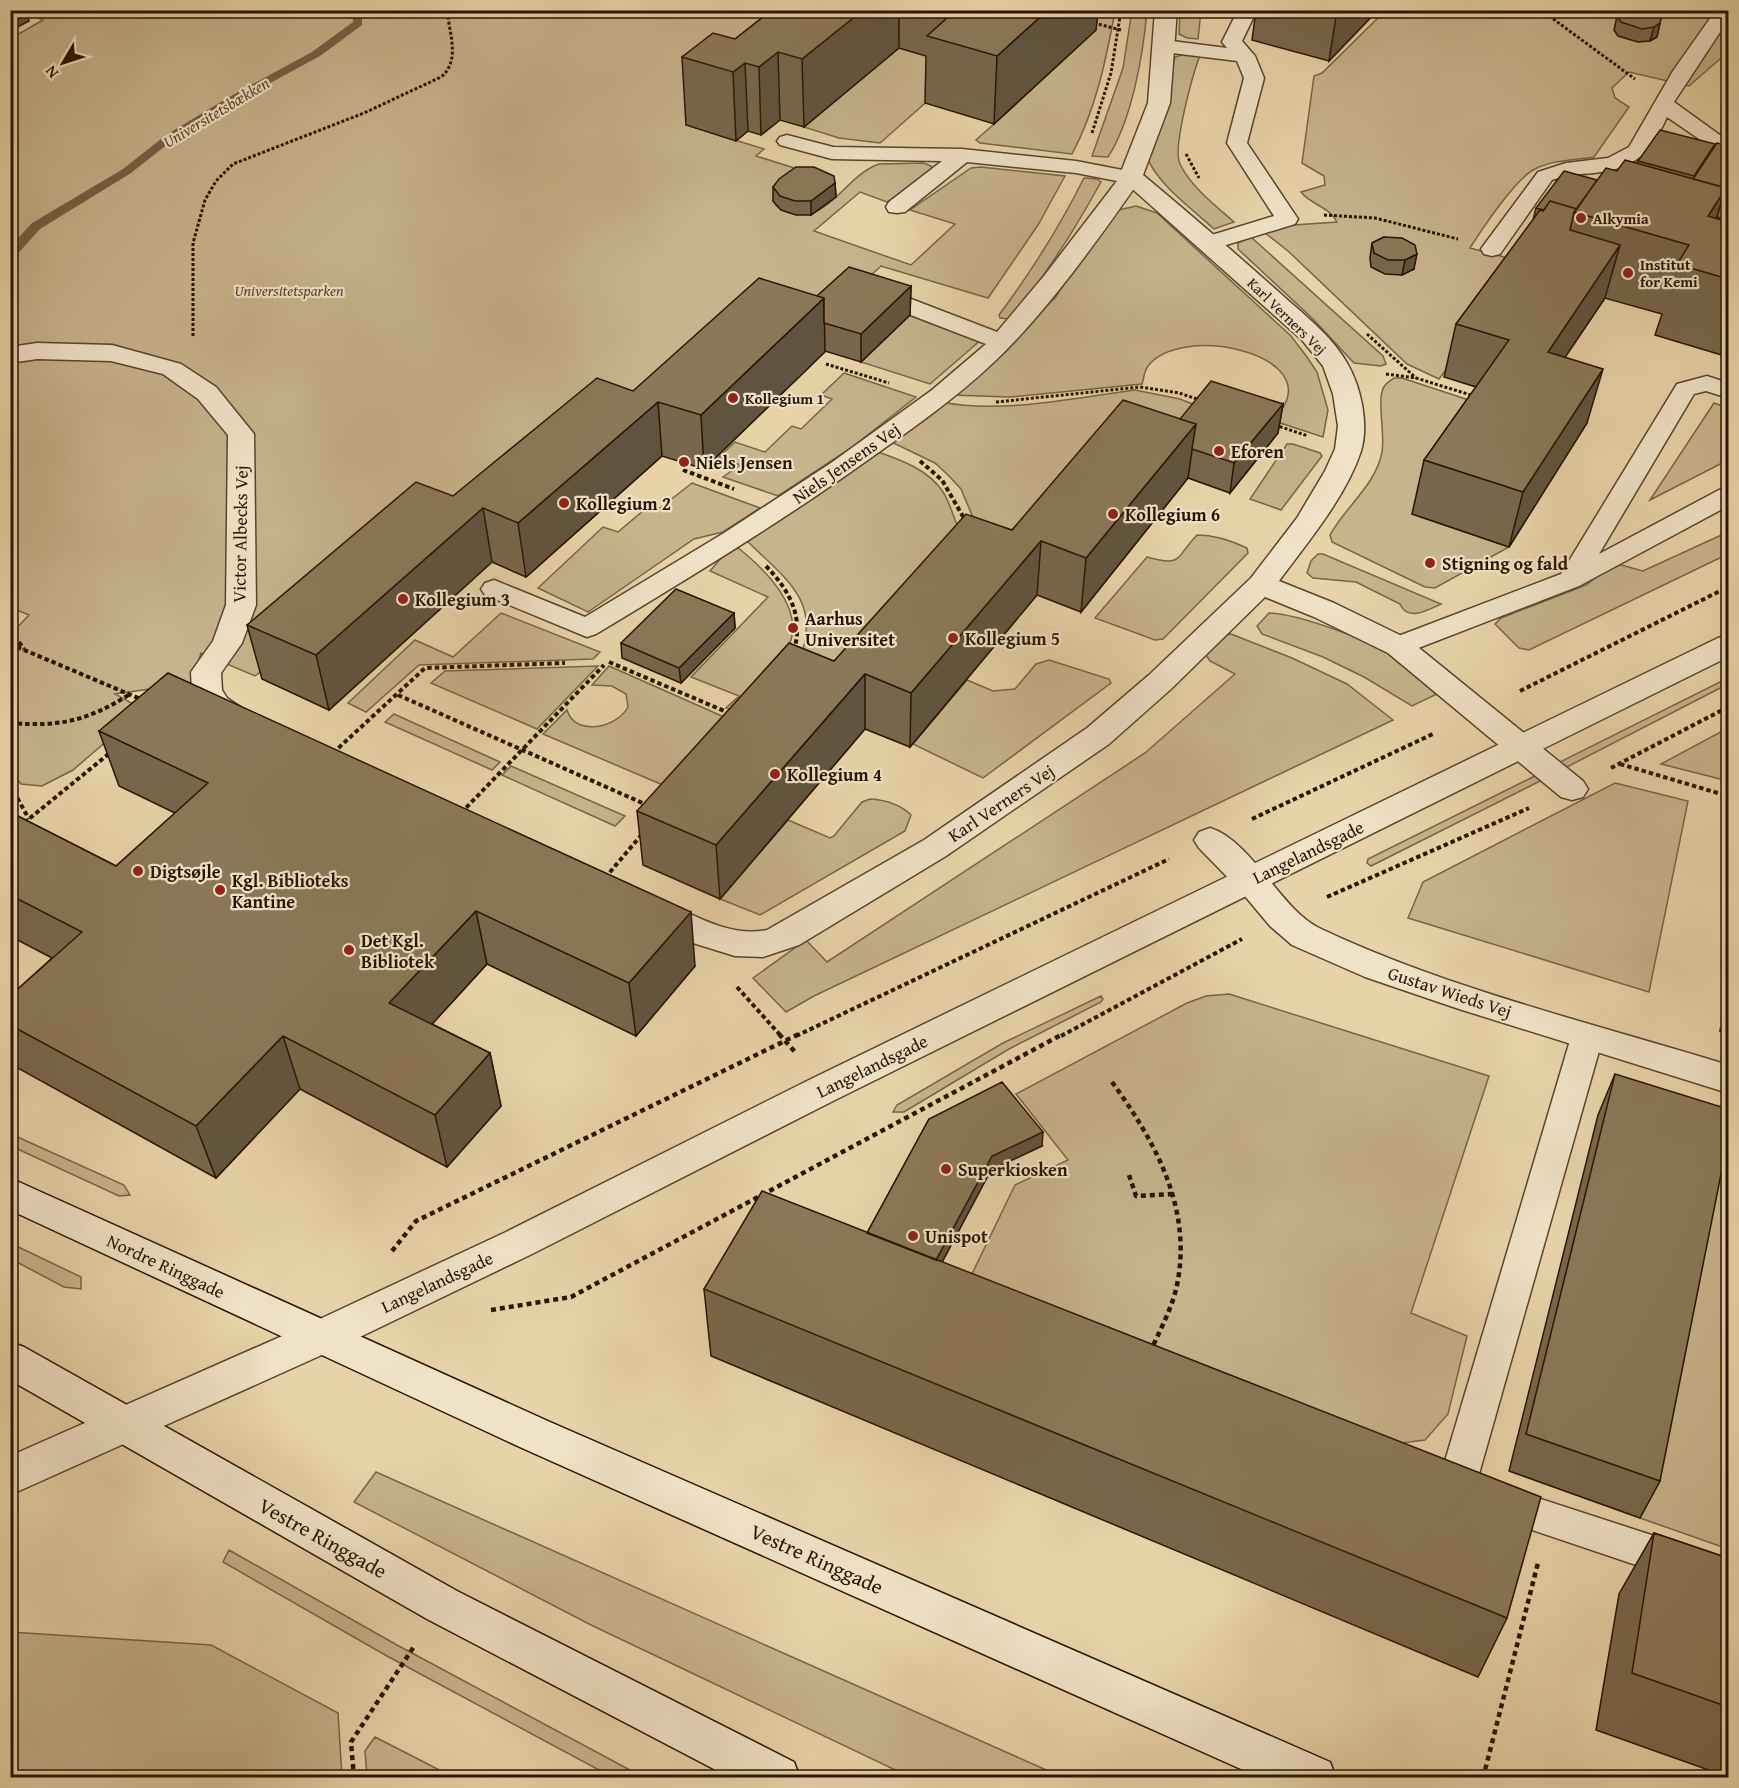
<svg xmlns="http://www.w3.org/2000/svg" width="1739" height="1788" viewBox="0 0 1739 1788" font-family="'Gentium Book Plus',serif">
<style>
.green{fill:#c7b38c;stroke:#776447;stroke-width:1.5}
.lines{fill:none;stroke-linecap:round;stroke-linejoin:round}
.stream{fill:#736044;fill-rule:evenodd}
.service-casing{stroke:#57442c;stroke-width:3}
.minor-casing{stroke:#57442c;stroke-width:3}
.tertiary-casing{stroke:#57442c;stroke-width:3}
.secondary-casing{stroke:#271502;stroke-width:3}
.path-far2{stroke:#271502;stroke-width:3;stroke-dasharray:3 2;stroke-linecap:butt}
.path-far1{stroke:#271502;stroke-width:4;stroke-dasharray:4.5 3;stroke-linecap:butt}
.path{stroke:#271502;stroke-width:4.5;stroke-dasharray:5 4;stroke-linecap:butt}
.service{fill:#f0e2c6;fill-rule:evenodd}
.minor{fill:#f0e2c6;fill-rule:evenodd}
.tertiary{fill:#f0e2c6;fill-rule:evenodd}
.secondary{fill:#f0e2c6;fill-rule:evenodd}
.wall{fill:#78674c;stroke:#271502;stroke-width:1.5}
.shaded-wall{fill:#61543e;stroke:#271502;stroke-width:1.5}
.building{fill:#8b7858;stroke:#271502;stroke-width:1.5}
.poi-dot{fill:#8f2418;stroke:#f0e2c6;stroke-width:2}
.labels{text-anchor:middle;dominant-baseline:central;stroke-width:4.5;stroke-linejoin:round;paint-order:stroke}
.far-poi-label{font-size:15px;font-weight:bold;fill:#271502;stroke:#f0e2c6;text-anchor:start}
.far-park-label{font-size:15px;font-style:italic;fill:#57442b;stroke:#f0e2c6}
.far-street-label{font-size:15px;fill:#271502;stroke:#f0e2c6}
.far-water-label{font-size:16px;font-style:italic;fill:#5a472e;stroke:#f0e2c6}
.poi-label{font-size:18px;font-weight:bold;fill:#271502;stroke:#f0e2c6;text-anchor:start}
.street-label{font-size:18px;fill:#271502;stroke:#f0e2c6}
.near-street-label{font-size:21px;fill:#271502;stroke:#f0e2c6}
</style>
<rect width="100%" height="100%" fill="#e8d3a8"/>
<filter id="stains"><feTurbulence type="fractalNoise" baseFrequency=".00333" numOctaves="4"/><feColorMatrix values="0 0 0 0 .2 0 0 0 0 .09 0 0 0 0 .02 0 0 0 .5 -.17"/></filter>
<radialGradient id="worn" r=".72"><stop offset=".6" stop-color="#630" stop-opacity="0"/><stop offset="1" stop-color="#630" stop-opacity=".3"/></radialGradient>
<!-- green -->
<path class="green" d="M19 10 858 11 687 125 764 149 756 156 820 176 773 201C777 208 781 210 788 212 828 226 844 176 879 164L924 163 931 166 932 170 929 174 887 202 860 192 814 231 911 265 955 224 910 210 971 168 981 167 1065 176 1038 225 988 298 881 266 798 343 287 652 255 676 201 653 192 683 115 694 135 705 137 715 73 770 42 786 21 784 12 773 10 767 11 634 29 615 10 607V39L43 20Z
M1132 10 1147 11C1143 55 1132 120 1108 157L1092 156 1123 68Z
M1028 11H1115C1106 60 1096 109 1072 154L980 143 976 140 994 124Z
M1180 11H1201L1198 39 1187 38 1179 34Z
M1385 11H1728V52L1689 86 1629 72 1612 88 1615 98 1629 107 1594 157C1575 160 1552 160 1535 169 1516 178 1482 229 1470 248L1527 263 1439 379 1407 364 1288 251 1264 232 1293 225 1337 222C1330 207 1311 205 1301 192L1325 185 1324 176 1302 163 1314 76 1322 73Z
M899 48 966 67 880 143 839 138 804 127Z
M1185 54 1200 55C1193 74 1172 148 1180 164 1191 187 1216 206 1234 222L1214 229C1195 211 1153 181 1147 155L1175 57Z
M1084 178 1097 179 1101 182C1074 231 1046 276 1010 319L1000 318 999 315C1031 272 1060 226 1084 178Z
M1136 206 1157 213 1291 336 1307 357 1317 372 1328 410 1323 437 1271 420C1275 416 1281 411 1284 406 1314 352 1180 324 1148 366 1144 371 1144 378 1142 384L1010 397 952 395 1055 298 1110 212Z
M1251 237 1383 356 1386 364 1381 366 1354 363 1313 319 1238 249V243Z
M910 315 982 339 930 384 861 362Z
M844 373 916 397 851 448 778 496 723 477 740 465 719 457 735 442 765 452 792 426 801 429 832 399 821 395Z
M1394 378H1402L1487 406 1412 514 1509 547 1435 588 1425 587 1332 542 1330 535C1345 507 1376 485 1382 452 1385 435 1378 404 1382 392 1383 385 1388 382 1394 378Z
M1135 390 1180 399 1200 407 1016 564 977 527 961 489 948 475 935 463 887 440 941 402C1003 414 1073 398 1135 390Z
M1714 403 1728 408V460L1650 500Z
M1287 444H1293L1320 453 1322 456 1281 510 1250 499Z
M878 452C901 460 929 470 943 492 950 503 954 519 960 532L845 692 799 660C824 601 783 577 746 540Z
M692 483 760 508 723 532 694 539 588 612 538 588 603 527 618 532 650 505 660 508Z
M1728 532V554L1529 650 1519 648 1495 624 1501 618 1586 585 1614 563 1643 571Z
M1197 535C1215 535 1230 540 1247 548L1248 553 1163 639 1155 640 1095 618 1147 557C1183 567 1175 558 1197 535Z
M733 544C762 566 809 609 787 650 778 668 751 695 737 711L726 708 739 696 691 677 768 597 710 571Z
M1318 554H1323L1441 604C1428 610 1408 622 1400 604L1356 582 1313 578 1307 573 1311 561Z
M501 613 600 652 593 659 419 665 366 712 348 703 415 640 453 657Z
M1269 613C1300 614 1374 642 1401 659 1415 667 1427 682 1439 693L1412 706 1364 677 1323 657 1262 634 1257 626Z
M1231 634 1292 658 1347 684 1393 720 814 996 786 1012 753 978 806 940 827 962 1145 753 1235 674 1210 661 1206 655 1227 635Z
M1049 660 1109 679 1111 683 983 778 913 744 967 680 993 691 1015 689 1036 664Z
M598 666 537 729 431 683 445 671Z
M609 666 731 720 670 788 543 734 567 710C575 737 617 728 628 707L626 694 612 686 592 685Z
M1728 678V684L1563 769 1556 764Z
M394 714 500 762 492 770 385 722Z
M1728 728V781L1661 764Z
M511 766 625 816 615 826 502 775Z
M1545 771 1546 778 1371 866 1367 863 1368 859Z
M1615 783 1688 801 1649 992 1408 918 1423 882Z
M870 799C886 800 900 804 911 815L905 831 760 915 720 899 788 820 830 838 834 836 862 802Z
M1229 994 1489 1076 1411 1313 1467 1336 1448 1414 1425 1440 1402 1443 970 1278 1015 1185 1068 1160 1016 1094 1187 1003 1206 996Z
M1101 996 1103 999 1101 1002 1009 1049 904 1112H893L897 1105 1003 1043Z
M11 1134 124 1185 130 1195 119 1196 11 1146Z
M1716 1146 1728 1151V1549L1640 1518Z
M10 1243 81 1277V1289L64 1287 11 1259Z
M376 1472 1062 1777H910L591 1625 354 1502Z
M229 1550 397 1645 643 1777H612L387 1656 223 1562Z
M10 1632 211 1645 338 1713 342 1777H11Z
M375 1737 453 1777H367L365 1751Z"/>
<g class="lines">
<!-- stream -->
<path class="stream" d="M352 10H362V25L320 56 237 101 174 139 131 173 40 229 14 258 10 259V247L32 223 123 169 166 135 229 97 312 52 353 22Z"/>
<!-- service casing -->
<g class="service-casing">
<path id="service" d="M1238 10H1257L1242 41 1255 56 1264 78 1247 143 1298 219 1295 224 1210 250 1202 248 1199 243 1202 238 1274 216 1227 143 1244 78 1237 61 1164 52 1157 50 1154 46 1157 42 1164 40 1227 48 1222 42Z
M1716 10H1728V20L1674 102 1728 141V156L1721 154 1667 117C1650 154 1636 168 1594 173 1580 174 1566 175 1552 180L1500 254 1492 256 1484 254 1481 249 1538 172 1566 163 1608 158 1629 147 1673 71Z
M787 135 833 147 962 149 1076 161 1138 173 1142 177C1100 237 1047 312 994 362 955 399 909 431 865 462 778 524 687 579 596 634L587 637 485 595 481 589 485 583 494 580 585 617 724 533 831 463 932 390 986 344 864 297 861 292 864 287 872 285 880 287 997 332 1044 276 1117 181 1076 173 967 162 905 212 897 213 889 212 886 207 889 202 942 161 832 159 780 145 777 141 780 137Z
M1707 376 1728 383V398L1706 391 1694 394 1599 554 1719 490 1728 488V506L1579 586 1408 652 1398 655 1388 652 1385 646 1388 640 1561 574 1677 384Z
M1587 1025 1598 1028 1603 1037 1475 1488 1469 1500 1456 1505 1443 1500 1437 1488 1571 1037 1576 1028Z
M1498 1485 1728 1560V1596L1485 1514 1479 1502 1485 1490Z"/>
</g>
<!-- minor casing -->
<g class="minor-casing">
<path id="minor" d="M1155 10H1177L1170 103 1143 175C1190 214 1236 254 1281 294 1304 315 1332 336 1347 363 1361 387 1369 424 1361 451 1346 497 1307 543 1279 581L1334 603 1408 639 1583 781 1588 789 1583 797 1572 800 1561 797 1388 653 1314 617 1265 597 1171 689 1109 744 946 856 799 945 763 957 735 956 680 939 641 920 636 911 641 902 653 899C692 911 724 938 767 930L924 840 1087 728 1149 675 1251 578 1297 518 1325 471 1335 449 1338 426 1333 394 1323 366 1302 340 1119 177 1148 103Z
M37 343 112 345 181 364 216 387 254 434 256 605 242 643 221 673 222 690 227 698 249 713 253 720 249 727 238 731 227 727 205 712 192 691 191 672 213 641 226 605 228 435 198 399 163 374 111 361 37 359 10 363V347Z
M1210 828C1252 841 1281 910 1319 928 1448 989 1592 1023 1728 1065V1093L1459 1009 1365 977 1292 945 1270 926 1239 889 1199 848 1194 840 1199 832Z"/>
</g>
<!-- tertiary casing -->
<g class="tertiary-casing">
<path id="tertiary" d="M1728 635V657L835 1100 532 1254 335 1349 10 1495V1456L307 1325 506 1232 809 1080 1718 638Z"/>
</g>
<!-- secondary casing -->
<g class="secondary-casing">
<path id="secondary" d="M10 1178 550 1422 1330 1762 1336 1778H1261L522 1448 10 1210Z
M10 1342 24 1347 457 1591 794 1762 800 1778H731L427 1619 10 1380Z"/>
</g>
<!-- path-far2 -->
<path class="path-far2" d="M1541 10 1635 79
M1094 23 1121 30
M1092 133 1111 73 1121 10
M1186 154 1199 178
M1324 215 1375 218 1458 239
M1367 334 1416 378
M193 336V243L205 200 216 181 233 164 364 113 441 77C461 61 449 32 447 10
M826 364 889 383
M1386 374 1416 378 1474 396
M996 402 1140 387 1179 393 1200 400
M1275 425 1308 436"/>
<!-- path-far1 -->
<path class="path-far1" d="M920 461 942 480 965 520
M683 470 734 489
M766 566C789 590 804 616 794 650
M10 630 24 649
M10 644 143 700
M609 662 729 713
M1520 691 1728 587
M398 695 647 805
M10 723C59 727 88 721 130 694
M333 753 425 668 565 663
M1620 764 1728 796
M1611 768 1728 707
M10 785 29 819
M461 813 604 665
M1252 819 1435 733
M24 823 111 752
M605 878 643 833
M1327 897 1529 808
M737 987 781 1036
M1721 1032 1728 994
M796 1036 1169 859
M1061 1036 1242 939"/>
<!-- path -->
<path class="path" d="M779 1034 796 1053
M1112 1082C1154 1140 1191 1205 1178 1280 1174 1304 1162 1326 1152 1348
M1129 1175 1136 1196 1174 1194
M392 1251 416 1221 799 1034
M491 1310 571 1297 1063 1034
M354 1778 351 1742 415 1645
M1483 1778 1538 1563"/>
<!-- service -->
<use href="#service" class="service"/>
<!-- minor -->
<use href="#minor" class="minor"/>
<!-- tertiary -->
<use href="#tertiary" class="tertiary"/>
<!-- secondary -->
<use href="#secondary" class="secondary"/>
</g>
<!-- wall -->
<path class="wall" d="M772 10H1098L1096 30 994 124 925 103 926 56 899 48 804 127 780 120 761 135 748 131 736 141 686 125 682 57 735 39Z
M1256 10H1378L1329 61 1252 40Z
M1617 16 1661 18 1657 37 1650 41 1638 42 1618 36 1614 30Z
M1715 144 1728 146V357L1655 335 1662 314 1605 298 1565 357 1587 423 1509 547 1412 514 1424 460 1476 387 1444 377 1456 324 1533 220 1536 208 1617 171 1637 163 1638 161Z
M835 183 836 197 811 215H796L781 210 773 201V187Z
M1384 237 1414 269 1402 275 1385 274 1371 267 1370 258 1372 243Z
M911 286 910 315 861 362 825 351 704 469 662 456 526 577 492 562 329 710 262 679 247 625 453 496 817 296Z
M1283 404 1278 433 1230 493 1188 478 1081 612 1037 595 910 747 865 729 720 899 643 865 637 811 834 661 1012 530 1180 419Z
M734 613 735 628 681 683 622 658 621 643Z
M99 731 695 966 636 1036 487 964 432 1024 490 1053 501 1106 447 1167 300 1089 216 1178 16 1067 10 1055V996L52 958 10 936V812L116 866 175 813 119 786Z
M1615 1074 1660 1481 1640 1518 1509 1471 1598 1115Z
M929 1119 1042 1146 991 1170 942 1262 1507 1618 1478 1677 711 1356 704 1289 867 1233Z
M1654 1533 1728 1558V1777L1596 1730 1619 1594Z"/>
<!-- shaded-wall -->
<path class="shaded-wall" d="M10 10H26L29 21 10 31Z
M863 10H899V48L804 127 802 59Z
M1048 10H1098L1096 30 994 124 997 56Z
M1337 10H1378L1329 61Z
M1660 23 1657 37 1650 41 1654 27Z
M778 52 780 120 761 135 759 67Z
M745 63 748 131 736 141 733 72Z
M835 183 836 197 811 215V201Z
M1726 188 1704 258 1708 216Z
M1620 245 1605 298 1533 405 1548 352Z
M1417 254 1414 269 1402 275 1405 260Z
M911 286 910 315 861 362V334Z
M824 298 825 352 704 469 701 415Z
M1603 369 1587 423 1509 547 1523 492Z
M658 402 662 456 526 577 518 523Z
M1283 404 1278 433 1230 493 1234 463Z
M1196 424 1188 478 1081 612 1086 558Z
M483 508 492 562 329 710 316 655Z
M1041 541 1037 595 910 747 911 693Z
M734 613 735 628 681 683 679 668Z
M865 674V729L720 899 716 845Z
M476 911 487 964 403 1056 389 1003Z
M691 912 695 966 636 1036 629 983Z
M283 1036 300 1089 216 1178 196 1126Z
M490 1053 501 1106 447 1167 435 1115Z
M1043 1132 1042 1146 991 1170 921 1302V1288L992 1156Z"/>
<!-- building -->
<path class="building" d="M772 10H863L802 59 778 52 759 67 745 63 733 72 682 57 713 33 735 39Z
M956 10H1048L997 56 927 36Z
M1623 10H1647L1661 18 1660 23 1654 27 1642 29 1621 22 1617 16 1620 11Z
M1660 130 1715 144 1694 176 1638 161Z
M1717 143 1728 146V220L1717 217 1726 188 1693 179Z
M1625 160 1726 188 1708 216 1728 222V279L1677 264 1689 245 1574 212 1606 168 1617 171Z
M796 167H814L834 176 835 183 811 201H795L780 196 773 187 779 179Z
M1564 171 1597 180 1577 209 1550 201 1544 210 1536 208Z
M1550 201 1577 209 1574 212 1570 230 1620 245 1548 352 1603 369 1523 492 1424 460 1509 340 1456 324 1540 210 1543 211Z
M1384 237 1402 238 1415 245 1417 254 1405 260H1388L1374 253 1372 243Z
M849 267 911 286 861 334 824 323V298L817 296Z
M759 278 824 298 701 415 658 402 518 523 483 508 316 655 247 625 416 482 453 496 597 378 633 391Z
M1211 381 1283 404 1234 463 1192 449 1196 424 1180 419Z
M1123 400 1196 424 1086 558 1041 541 911 693 865 674 716 845 637 811 789 643 834 661 966 514 1012 530Z
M676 589 734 613 679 668 621 643Z
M168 673 691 912 629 983 476 911 389 1003 490 1053 435 1115 283 1036 196 1126 10 1025V996L82 932 10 895V812L116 866 208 783 99 731Z
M1615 1074 1728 1109V1139L1660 1481 1526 1434Z
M1002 1082 1043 1132 992 1156 936 1260 867 1233 929 1119Z
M762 1191 1541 1497 1507 1618 704 1289Z
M1654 1533 1728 1558V1707L1632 1673Z"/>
<!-- markers -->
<g class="poi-dot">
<circle cx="1581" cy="218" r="6"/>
<circle cx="1628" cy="273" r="6"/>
<circle cx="733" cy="398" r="6"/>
<circle cx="1219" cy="451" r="6"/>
<circle cx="684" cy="462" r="6"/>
<circle cx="564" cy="503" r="6"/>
<circle cx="1113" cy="514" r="6"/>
<circle cx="1430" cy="563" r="6"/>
<circle cx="403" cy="599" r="6"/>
<circle cx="793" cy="628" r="6"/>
<circle cx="953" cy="638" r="6"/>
<circle cx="775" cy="774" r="6"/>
<circle cx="138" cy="871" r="6"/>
<circle cx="220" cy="890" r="6"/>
<circle cx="349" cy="950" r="6"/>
<circle cx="946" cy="1169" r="6"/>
<circle cx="913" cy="1236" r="6"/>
</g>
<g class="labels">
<!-- far-poi labels -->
<g class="far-poi-label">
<text x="1593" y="218">Alkymia</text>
<text x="1640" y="264">Institut<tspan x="1640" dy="17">for Kemi</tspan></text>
<text x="745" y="398">Kollegium 1</text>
</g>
<!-- far-park labels -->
<g class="far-park-label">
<text x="289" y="290">Universitetsparken</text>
</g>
<!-- far-street labels -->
<g class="far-street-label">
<text transform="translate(1287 316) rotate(44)">Karl Verners Vej</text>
</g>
<!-- far-water labels -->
<g class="far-water-label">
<text transform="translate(216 112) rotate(-31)">Universitetsbækken</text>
</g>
<!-- poi labels -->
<g class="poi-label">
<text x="1231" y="451">Eforen</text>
<text x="696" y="462">Niels Jensen</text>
<text x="576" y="503">Kollegium 2</text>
<text x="1125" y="514">Kollegium 6</text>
<text x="1442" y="563">Stigning og fald</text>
<text x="415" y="599">Kollegium 3</text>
<text x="805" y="618">Aarhus<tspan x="805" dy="21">Universitet</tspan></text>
<text x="965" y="638">Kollegium 5</text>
<text x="787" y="774">Kollegium 4</text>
<text x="150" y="871">Digtsøjle</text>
<text x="232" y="880">Kgl. Biblioteks<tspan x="232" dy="21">Kantine</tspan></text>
<text x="361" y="940">Det Kgl.<tspan x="361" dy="21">Bibliotek</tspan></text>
<text x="958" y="1169">Superkiosken</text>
<text x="925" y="1236">Unispot</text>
</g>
<!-- street labels -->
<g class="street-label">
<text transform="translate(846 463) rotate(-35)">Niels Jensens Vej</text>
<text transform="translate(240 534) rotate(-89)">Victor Albecks Vej</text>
<text transform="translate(1001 803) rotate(-34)">Karl Verners Vej</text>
<text transform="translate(1308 852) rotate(-26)">Langelandsgade</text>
<text transform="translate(1450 992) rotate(18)">Gustav Wieds Vej</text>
<text transform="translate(872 1066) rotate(-26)">Langelandsgade</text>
<text transform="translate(166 1266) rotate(25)">Nordre Ringgade</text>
<text transform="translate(437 1282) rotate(-25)">Langelandsgade</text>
</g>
<!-- near-street labels -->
<g class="near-street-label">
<text transform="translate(323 1538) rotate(29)">Vestre Ringgade</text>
<text transform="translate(817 1559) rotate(24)">Vestre Ringgade</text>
</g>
</g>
<!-- margin -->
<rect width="1739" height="1788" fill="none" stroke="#e8d3a8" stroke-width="36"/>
<rect x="12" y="12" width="1715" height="1764" fill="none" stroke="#271502" stroke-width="3"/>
<rect x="18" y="18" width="1703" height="1752" fill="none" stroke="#271502" stroke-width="1.5"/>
<!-- north arrow -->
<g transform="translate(63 63) rotate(231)" stroke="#f0e2c6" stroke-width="4.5" paint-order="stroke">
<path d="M0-4.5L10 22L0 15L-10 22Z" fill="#271502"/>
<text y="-9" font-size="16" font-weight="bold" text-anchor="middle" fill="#271502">N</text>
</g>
<rect width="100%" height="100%" filter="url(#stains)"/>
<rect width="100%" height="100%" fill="url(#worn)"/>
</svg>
